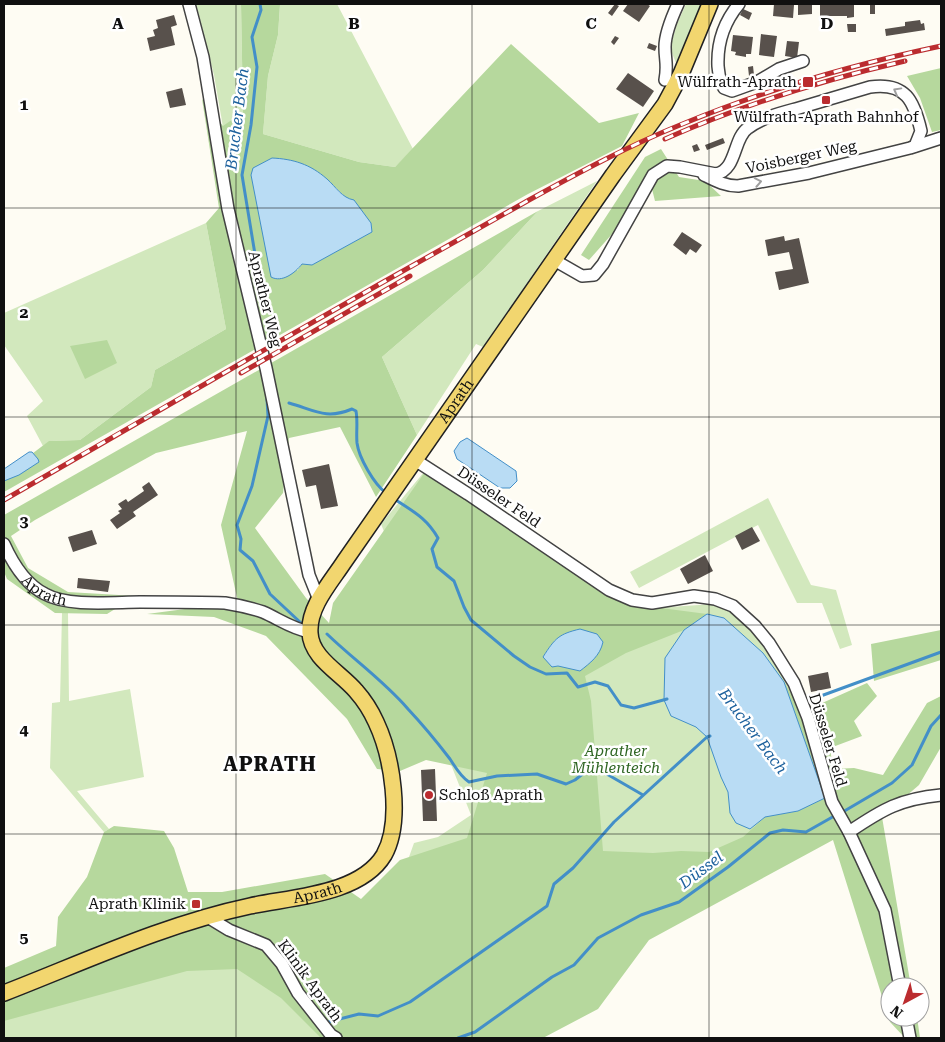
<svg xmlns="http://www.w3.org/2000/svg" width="945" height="1042" viewBox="0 0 945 1042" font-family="'Roboto Serif',serif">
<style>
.green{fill:#d2e8bd}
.forest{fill:#b6d89d;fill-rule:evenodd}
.water{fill:#b9dcf4;stroke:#438fc8}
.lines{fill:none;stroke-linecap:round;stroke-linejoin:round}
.stream{stroke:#438fc8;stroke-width:3}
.building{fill:#58514c}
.minor-casing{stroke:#434343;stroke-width:14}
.major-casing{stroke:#212121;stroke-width:18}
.minor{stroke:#fff;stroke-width:11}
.major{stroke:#f2d66f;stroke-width:15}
.rail-casing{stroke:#bb2c2f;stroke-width:5}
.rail{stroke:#fff;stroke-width:3;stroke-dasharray:9;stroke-linecap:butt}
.oneway{stroke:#9f9f9f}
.grid{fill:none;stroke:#101010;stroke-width:1;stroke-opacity:0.55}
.poi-dot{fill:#bb2c2f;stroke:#fff;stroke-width:2}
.labels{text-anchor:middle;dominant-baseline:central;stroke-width:5;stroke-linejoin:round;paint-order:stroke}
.poi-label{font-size:15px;fill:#101010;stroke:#fff;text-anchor:end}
.street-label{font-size:15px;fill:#101010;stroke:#fff}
.park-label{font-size:15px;font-style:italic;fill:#2e6522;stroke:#fff}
.water-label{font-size:16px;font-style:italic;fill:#1d619d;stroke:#fff}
.district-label{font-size:20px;font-weight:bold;letter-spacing:1px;fill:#101010;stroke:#fff}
.grid-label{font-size:16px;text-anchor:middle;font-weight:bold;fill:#101010;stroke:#fff;stroke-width:5;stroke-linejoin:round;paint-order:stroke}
</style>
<rect width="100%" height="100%" fill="#fefcf3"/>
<!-- green -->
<path class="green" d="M196 4H241L243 112 223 127 214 75Z
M278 4H337L413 149 395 167 359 162 263 134 268 76 278 35 280 6Z
M686 4H701L676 63 670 48 677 24Z
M597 181 483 347 476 344 417 435 382 357 483 270 538 211Z
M206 223 226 329 155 370 151 387 80 440 50 441 43 446 27 416 43 401 4 345V313Z
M424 472 642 609 713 604 733 609 745 618 790 677 839 814 452 1038H4V1014L371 898 399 877 409 857 414 843 438 837 471 815 450 762 415 609 381 524Z
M768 498 811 585 836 590 852 645 840 649 822 603H797L758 525 639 588 630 572Z
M62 613H68L69 701 130 689 144 777 77 791 109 829 104 832 50 768 52 703 60 702Z"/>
<!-- forest -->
<path class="forest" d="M241 4H278L280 5 278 35 268 76 263 134 359 162 395 167 511 44 599 123 639 113 622 146 528 194 4 492V475L49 441 80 440 151 387 155 370 226 329 206 223 219 208 202 99 223 126 243 112ZM326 178 347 199 297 271Z
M941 68V130L932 132 920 98 907 76Z
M661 149 679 177 705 181 721 196 655 201 652 189 589 260 581 255 645 157Z
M538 211 483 270 382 357 417 435 376 497 340 427 289 438 283 493 255 528 306 598 329 623 333 603 425 472 603 594 630 604 707 614 684 630 626 653 585 676 591 701 603 851 653 853 681 851 709 852 743 837 765 817 798 811 825 798 784 682 802 712 867 683 877 696 854 721 862 736 830 748 833 769 854 768 883 775 927 703 941 696V747L919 785 882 817 911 987H890V1017H917L920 1038H905L890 1022 833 840 649 940 598 1009 543 1038H321L281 998 237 969 187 971 4 1021V968L56 946 58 917 87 877 104 832 114 826 164 831 174 848 188 892H222L325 874 361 899 400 860 467 838 487 773 426 760 400 771 377 769 347 719 266 636 214 617 147 614 238 602 221 525 247 431 156 453 35 520 11 536 28 568 68 592 136 596 107 614 55 613 7 579 4 572V515Z
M107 340 117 363 85 379 70 346Z
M941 630V660L874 681 871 644Z"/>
<!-- water -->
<path class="water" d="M272 158C293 159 310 164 327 179 336 187 342 198 354 200L371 223 372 232 312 265 302 264C295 273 282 283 271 277L251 175 253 168Z
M467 438 516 471 517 481 510 488H500L457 459 454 451 460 442Z
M29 452H32L38 459 39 462 19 475 4 481V469Z
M707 614 724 618 763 653 784 682 825 798 798 811 765 817 750 829 736 823 730 813 728 792 721 777 707 737 696 727 671 716 664 700 665 658 684 630Z
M580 629 597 634 603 642C600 656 590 663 580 671L558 666 552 667 543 657C555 638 559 634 580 629Z"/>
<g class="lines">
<!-- stream -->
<path class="stream" d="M260 4 261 10 252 37 257 67 251 125 242 175 262 297
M267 399 268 416 252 486 237 525 241 539 240 550 253 561 270 594 301 623
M289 403C314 410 326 420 352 409L356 411C358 422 356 432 357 443 359 458 374 484 386 493
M393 498C412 511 426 517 438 538L432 549 437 567 454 581 464 607 471 620 514 656 530 667 546 674 567 673 578 687 595 682 608 686 621 705 634 708 667 699
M327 634C354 660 384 681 408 709 423 725 437 742 450 759 456 768 460 776 469 782L497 776 537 774 566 784 575 780 590 768 605 773 643 795
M818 697 941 652
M841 813 892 783 912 765 931 726 941 715
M328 1022 359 1014 378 1016 410 1002 547 906 554 884 573 868 614 822 707 737 710 736
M458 1038 475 1032 552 977 574 965 598 938 641 915 679 902 728 867 770 833 783 830 806 832 836 815"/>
</g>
<!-- building -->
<path class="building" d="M615 4 619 6 612 16 608 13Z
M628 4H647L650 6 639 22 623 11Z
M774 4 794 5 793 18 773 16Z
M835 4H854V17L847 18V16H827L828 18H820V5Z
M798 5H812V14L798 15Z
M870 5H875V14H870Z
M743 9 752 13 749 20 740 15Z
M174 15 177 25 171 27 175 45 150 51 147 38 155 36 153 30 158 28 156 20Z
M920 20 921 24 924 23 925 30 886 36 885 29 905 26V22Z
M847 24H856V32H848Z
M761 34 777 36 774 57 759 55Z
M733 35 753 37 751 54H746V57L735 55 736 52 731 51Z
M615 36 619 38 614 45 611 42Z
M787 41 799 42 797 58 785 56Z
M649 43 657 46 655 51 647 48Z
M753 66 754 75 749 76 748 67Z
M628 73 654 91 643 107 616 89Z
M182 88 186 105 170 108 166 92Z
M723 138 725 143 707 150 705 145Z
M697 144 700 150 694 152 692 146Z
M682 232 702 245 696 253 690 249 686 255 673 245Z
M784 236 785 241 799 238 809 283 779 290 775 272 793 269 789 252 768 256 765 240Z
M329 464 338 506 321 509 316 485 306 487 302 470Z
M149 482 158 495 133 512 136 516 117 529 110 520 120 513 118 511 122 509 118 504 126 499 128 502 144 491 142 487Z
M752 527 760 541 742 550 735 536Z
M92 530 97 544 73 552 68 537Z
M705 555 713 571 688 584 680 569Z
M78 578 110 581 108 592 77 588Z
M828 672 831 688 811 692 808 676Z
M435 769 437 821H423L421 770Z"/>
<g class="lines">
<!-- minor casing -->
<g class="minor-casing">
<g id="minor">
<path d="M189 4 203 57 228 209 266 368 309 575 319 600"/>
<path d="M739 4C724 22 717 42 718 66 719 74 719 81 724 88L732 91 757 82 779 69 803 61"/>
<path d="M665 80C668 65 665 61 665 47 665 33 672 17 678 4"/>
<path d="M704 175C716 181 725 186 738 186L809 173 910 148 941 138"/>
<path d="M554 260 582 276 594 275 603 264 653 175 667 166 680 167 716 174C737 170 733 138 748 128 763 117 781 113 799 108 822 101 846 94 870 87 906 82 914 101 921 131L915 146"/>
<path d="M415 460 468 494 609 590 632 600 652 603 694 596 715 599 733 606 755 626 769 643 794 683 808 718 832 802 849 832 885 910 900 987"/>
<path id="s1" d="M4 544C13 564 25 584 45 594 68 607 114 602 140 602 169 602 197 602 225 603 238 605 251 608 263 612 279 619 292 629 310 632"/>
<path d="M849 832C883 809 900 799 941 795"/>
<path d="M206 916 229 930 266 945 282 964 298 993 331 1035 336 1038"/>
<path d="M906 1017 910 1038"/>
</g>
</g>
<!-- major casing -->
<g class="major-casing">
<g id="major">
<path id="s2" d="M4 993C84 962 165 924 250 906 291 897 360 895 384 855 403 821 392 756 376 722 371 711 364 700 356 691 341 673 311 658 310 633 308 607 331 582 344 562L613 175 665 104 681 74 710 4"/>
</g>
</g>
<!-- minor -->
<use href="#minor" class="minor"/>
<!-- major -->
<use href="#major" class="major"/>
<!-- rail casing -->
<g class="rail-casing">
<path id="rail" d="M665 139C742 105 823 80 905 61
M241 373 410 276
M4 500C128 428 253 356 378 285 428 257 479 228 529 200 578 173 628 146 680 125 764 90 851 65 941 46"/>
</g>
<!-- rail -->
<use href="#rail" class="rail"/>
</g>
<!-- one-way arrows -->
<defs><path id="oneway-chevron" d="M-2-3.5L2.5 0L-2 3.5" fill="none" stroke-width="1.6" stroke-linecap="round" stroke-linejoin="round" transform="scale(1.25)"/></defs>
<g class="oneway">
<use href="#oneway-chevron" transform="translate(897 91) rotate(-151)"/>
<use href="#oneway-chevron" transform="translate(758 182) rotate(-11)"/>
</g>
<!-- grid -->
<path class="grid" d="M236 4V1038M472 4V1038M709 4V1038M4 208H941M4 417H941M4 625H941M4 834H941"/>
<!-- markers -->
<g class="poi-dot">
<rect x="802" y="76" width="12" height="12" rx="2.5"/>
<rect x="821" y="95" width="10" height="10" rx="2.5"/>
<circle cx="429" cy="795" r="5"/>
<rect x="191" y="899" width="10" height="10" rx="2.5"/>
</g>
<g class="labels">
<!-- poi labels -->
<g class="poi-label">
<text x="797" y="82">Wülfrath-Aprath</text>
<text x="826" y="117" text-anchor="middle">Wülfrath-Aprath Bahnhof</text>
<text x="439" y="795" text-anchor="start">Schloß Aprath</text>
<text x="186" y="904">Aprath Klinik</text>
</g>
<!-- street labels -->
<g class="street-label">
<text transform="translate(801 157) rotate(-12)">Voisberger Weg</text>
<text transform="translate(265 299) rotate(76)">Aprather Weg</text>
<text stroke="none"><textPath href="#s2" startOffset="935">Aprath</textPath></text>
<text transform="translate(499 497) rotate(34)">Düsseler Feld</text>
<text stroke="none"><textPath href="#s1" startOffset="64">Aprath</textPath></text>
<text transform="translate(828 740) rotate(73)">Düsseler Feld</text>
<text stroke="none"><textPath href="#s2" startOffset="330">Aprath</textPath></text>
<text transform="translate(310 981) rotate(54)">Klinik Aprath</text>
</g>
<!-- park labels -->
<g class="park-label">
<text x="616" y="751">Aprather<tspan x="616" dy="17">Mühlenteich</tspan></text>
</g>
<!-- water labels -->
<g class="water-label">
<text transform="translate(237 119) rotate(-83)">Brucher Bach</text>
<text transform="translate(753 731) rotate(53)">Brucher Bach</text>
<text transform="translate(701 870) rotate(-37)">Düssel</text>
</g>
<!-- district labels -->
<g class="district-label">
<text x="270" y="764">APRATH</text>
</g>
</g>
<g class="grid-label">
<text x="118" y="29">A</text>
<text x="354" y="29">B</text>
<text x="591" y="29">C</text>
<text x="827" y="29">D</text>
<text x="24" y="110">1</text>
<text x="24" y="318">2</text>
<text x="24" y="527">3</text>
<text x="24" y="735">4</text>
<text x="24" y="943">5</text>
</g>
<!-- border -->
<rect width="945" height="1042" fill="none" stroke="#101010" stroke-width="10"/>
<!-- north arrow -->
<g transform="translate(905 1002) rotate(220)"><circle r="24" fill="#ffffff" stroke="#9f9f9f"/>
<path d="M0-4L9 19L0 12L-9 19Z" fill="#bb2c2f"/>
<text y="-8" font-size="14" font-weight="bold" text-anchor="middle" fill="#101010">N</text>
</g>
</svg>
